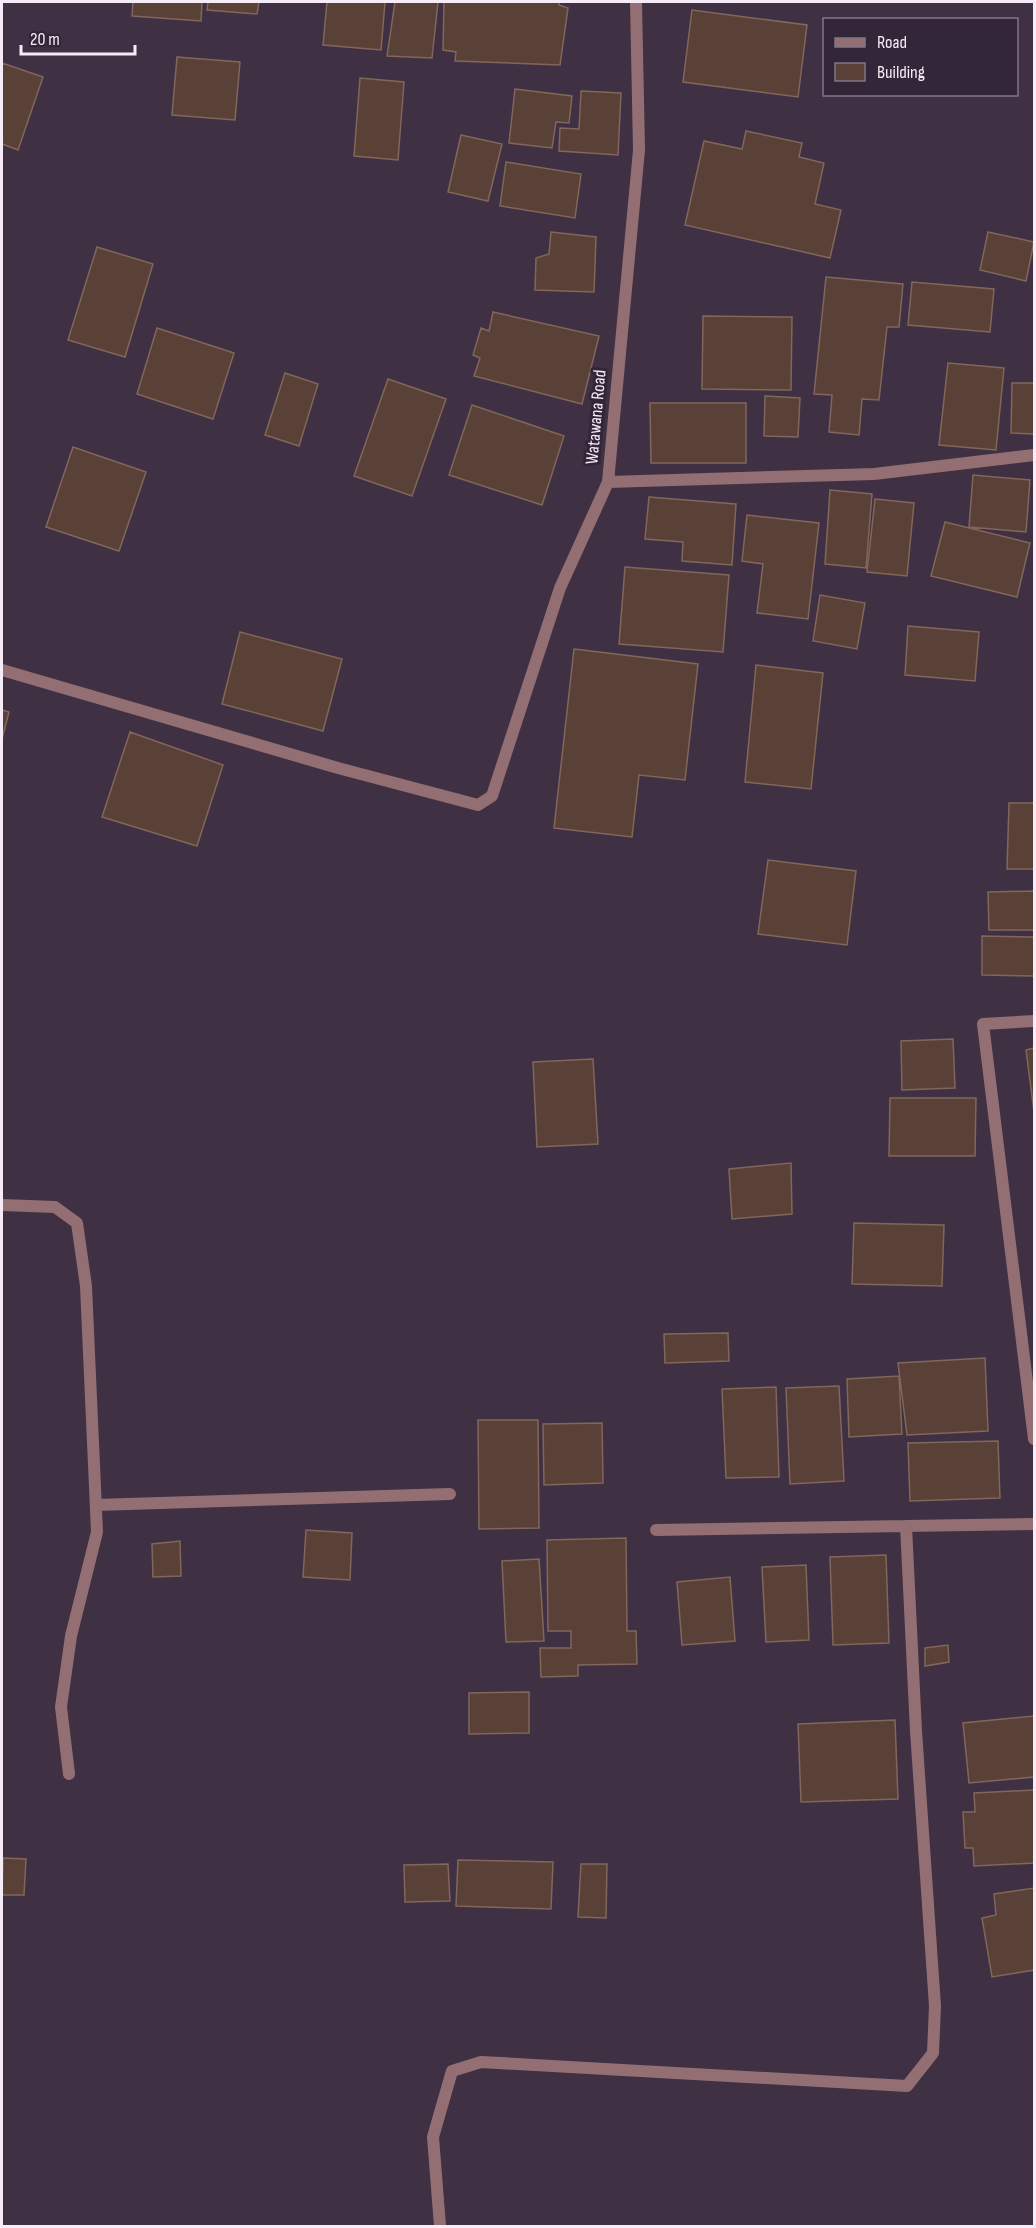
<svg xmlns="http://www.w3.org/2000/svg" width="1036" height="2228" viewBox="0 0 1036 2228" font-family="'Sofia Sans Condensed',sans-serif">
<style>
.building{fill:#5a4137;stroke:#81665b;stroke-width:1.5}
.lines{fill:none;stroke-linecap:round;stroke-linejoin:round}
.minor{stroke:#936f73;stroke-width:12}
.labels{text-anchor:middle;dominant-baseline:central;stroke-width:6;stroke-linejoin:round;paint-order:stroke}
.street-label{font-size:18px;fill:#f6ecf8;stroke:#342639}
</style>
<rect width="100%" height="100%" fill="#3f3043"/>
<!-- building -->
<path class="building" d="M133 2H202L201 21 132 16Z
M208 2H259L257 14 207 10Z
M327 2H385L381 50 323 45Z
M395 2H438L432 58 387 56Z
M444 2H559V5L568 8 560 65 455 61 456 52 443 50Z
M692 10 807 25 798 97 683 82Z
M177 57 240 62 235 120 172 115Z
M2 63 43 77 18 150 2 144Z
M360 78 404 82 398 160 354 156Z
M515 89 572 96 569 123 556 122 552 148 509 143Z
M581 91 621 93 618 155 559 151 560 128 579 129Z
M746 131 802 143 799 157 824 163 815 204 841 210 830 258 685 225 704 141 742 149Z
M461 135 502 144 488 201 448 192Z
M506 162 581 174 575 218 500 206Z
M551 232 596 237 594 292 535 290 536 258 549 254Z
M988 232 1034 242 1026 281 980 270Z
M97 247 153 264 125 357 68 340Z
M826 277 903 284 899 327H887L879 400 862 399 859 435 829 432 832 395 814 394Z
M912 282 994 289 990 332 908 325Z
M493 312 599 336 582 404 474 376 480 358 473 355 481 328 489 331Z
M703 316 792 317 791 390 702 389Z
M157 328 234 353 213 419 137 394Z
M948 363 1004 368 996 450 939 445Z
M285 373 318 384 299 446 265 435Z
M388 379 446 399 412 496 354 476Z
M1012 383H1034V434L1011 433Z
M765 396 800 398 798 437 764 436Z
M650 403H746V463H651Z
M472 405 564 436 542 505 449 475Z
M73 447 146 472 119 551 46 527Z
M973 475 1030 480 1026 532 969 527Z
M830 490 872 494 866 568 825 564Z
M649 497 736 504 732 565 682 561 683 542 645 539Z
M875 499 914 503 907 576 867 572Z
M747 515 819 523 808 619 757 613 763 564 742 561Z
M945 522 1030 543 1017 597 931 576Z
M625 567 729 575 723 652 619 644Z
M820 595 865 603 857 649 813 641Z
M908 626 979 632 975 681 905 675Z
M240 632 342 659 323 731 222 704Z
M574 649 698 664 685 780 639 775 632 837 554 828Z
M756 665 823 673 811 789 745 782Z
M2 710 9 712 2 739Z
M130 732 223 765 197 846 102 817Z
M1009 803H1034V869H1007Z
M768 860 856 871 847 945 758 934Z
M1034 891V930H989L988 892Z
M982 936 1034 937V976L982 975Z
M953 1039 955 1088 902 1090 901 1041Z
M1034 1048V1112L1026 1050Z
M593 1059 598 1144 537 1147 533 1062Z
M890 1098H976L975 1156H889Z
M791 1163 792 1214 732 1219 729 1169Z
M854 1223 944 1225 942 1286 852 1284Z
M728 1333 729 1361 665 1363 664 1334Z
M985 1358 988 1431 907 1435 898 1363Z
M899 1376 902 1434 849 1437 847 1379Z
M839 1386 844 1481 790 1484 786 1388Z
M776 1387 779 1477 726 1478 722 1389Z
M478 1420H538L539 1528 479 1529Z
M602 1423 603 1483 544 1485 543 1424Z
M998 1441 1000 1498 910 1501 908 1443Z
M306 1530 352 1533 350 1580 303 1577Z
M626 1538 627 1631H636L637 1664 578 1665V1676L541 1677 540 1648H571V1631H548L547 1540Z
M180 1541 181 1576 153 1577 152 1544Z
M886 1555 889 1643 833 1645 830 1557Z
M539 1559 544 1641 506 1642 502 1561Z
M806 1565 809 1640 766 1642 762 1567Z
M730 1577 735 1641 682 1645 677 1582Z
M948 1645 949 1662 925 1666V1648Z
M529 1692V1733L469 1734V1693Z
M1034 1716V1777L969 1783 963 1723Z
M895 1720 898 1799 801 1802 798 1724Z
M1034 1790V1863L974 1866 973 1848H965L963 1812H975L974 1793Z
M3 1858 26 1859 24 1895H2Z
M458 1860 553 1862 551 1909 456 1906Z
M448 1864 450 1901 405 1902 404 1865Z
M581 1864H607L606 1918 578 1917Z
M1034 1888V1970L992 1977 982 1918 996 1915 994 1894Z"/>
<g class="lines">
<!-- minor -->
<path class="minor" d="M636 2 639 150 608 482 874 474 1034 455
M2 670 338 768 478 805 492 796 560 588 608 482
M1034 1021 983 1024 1034 1439
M2 1205 55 1207 77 1223 86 1286 97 1532 71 1636 61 1707 69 1774
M96 1505 450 1494
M656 1530 1034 1524
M440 2226 433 2137 452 2071 481 2062 907 2086 933 2053 935 2006 916 1731 906 1526"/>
</g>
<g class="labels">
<!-- street labels -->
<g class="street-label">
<text transform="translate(596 417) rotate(-85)">Watawana Road</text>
</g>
</g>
<!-- border -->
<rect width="1036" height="2228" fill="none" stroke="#f6ecf8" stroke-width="6"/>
<!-- legend -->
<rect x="823" y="18" width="195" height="78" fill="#342639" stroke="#827585" stroke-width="1.5"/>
<rect x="835" y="38" width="30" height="9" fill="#936f73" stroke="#827585" stroke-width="1.5"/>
<text x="877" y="48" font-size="18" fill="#f6ecf8">Road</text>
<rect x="835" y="63" width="30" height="18" fill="#5a4137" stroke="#827585" stroke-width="1.5"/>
<text x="877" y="78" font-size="18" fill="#f6ecf8">Building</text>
<!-- scale -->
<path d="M21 45v9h114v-9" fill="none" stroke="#f6ecf8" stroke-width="3"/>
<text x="30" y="45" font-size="18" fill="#f6ecf8" stroke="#342639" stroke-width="4.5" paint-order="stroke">20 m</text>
</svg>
